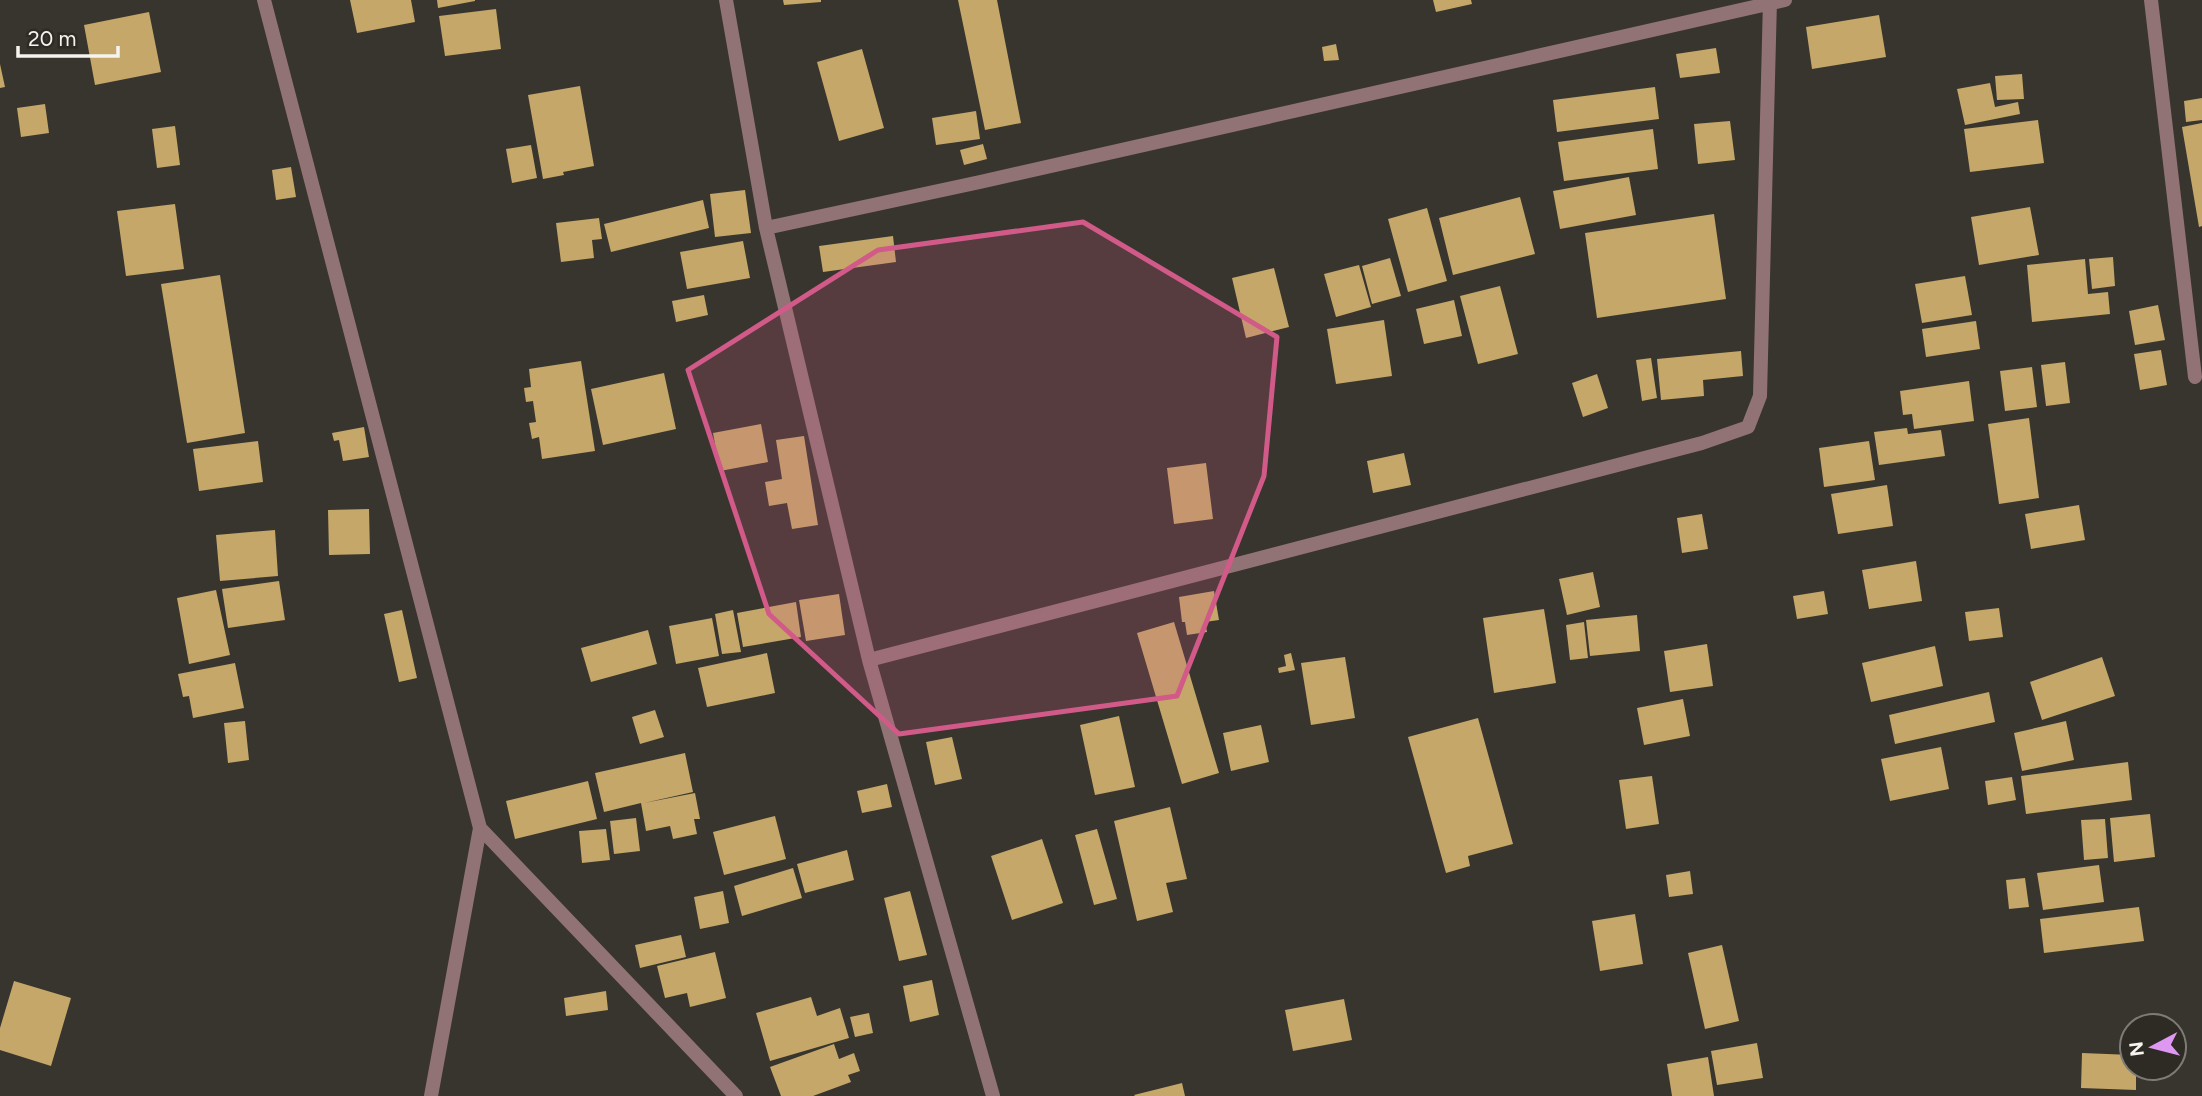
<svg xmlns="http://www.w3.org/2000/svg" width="2202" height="1096" viewBox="0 0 2202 1096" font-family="Figtree,sans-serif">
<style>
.building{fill:#c4a769}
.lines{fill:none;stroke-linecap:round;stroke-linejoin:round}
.minor{stroke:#927375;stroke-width:14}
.marked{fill:#d25a88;fill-opacity:0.2;stroke:#d25a88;stroke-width:5;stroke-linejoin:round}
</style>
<rect width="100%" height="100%" fill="#38352e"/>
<!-- building -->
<path class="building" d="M350 0H411L415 22 357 33Z
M437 0H475V1L438 8Z
M783 0H821V2L784 5Z
M958 0H997L1021 123 985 130Z
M1433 0H1471L1472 4 1436 12Z
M496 9 501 49 445 56 439 16Z
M149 12 161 72 95 85 84 25Z
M1879 15 1886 57 1812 69 1806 27Z
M1336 44 1339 60 1324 61 1322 47Z
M1716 48 1720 73 1680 78 1676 54Z
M862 49 884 128 839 141 817 62Z
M0 64 5 87 0 88Z
M2022 74 2024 99 1997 100 1995 76Z
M1990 83 1995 107 2018 102 2020 114 1965 125 1957 89Z
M580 86 594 166 563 172 564 175 543 179 528 95Z
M1655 87 1659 119 1557 132 1553 100Z
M2202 98V120L2186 122 2184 101Z
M45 104 49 133 21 137 17 108Z
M976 111 980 139 936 145 932 118Z
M2038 120 2044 163 1970 172 1964 129Z
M1730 121 1735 160 1698 164 1694 124Z
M2202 123V226L2199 227 2182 127Z
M175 126 180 165 157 168 152 129Z
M1653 129 1658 169 1564 181 1558 142Z
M983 144 987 159 964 165 960 150Z
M531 145 537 178 512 183 506 149Z
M291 167 296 197 276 200 272 170Z
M1629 177 1636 215 1560 229 1553 191Z
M745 190 751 233 715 237 710 194Z
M1520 197 1535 254 1453 275 1439 218Z
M703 200 709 228 611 252 604 224Z
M175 204 184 269 126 276 117 211Z
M2030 207 2039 255 1979 265 1971 217Z
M1427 208 1447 281 1408 292 1388 219Z
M1714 214 1726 299 1597 318 1585 233Z
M599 218 602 239 592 240 594 258 561 262 556 223Z
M893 236 896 262 823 272 819 246Z
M743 241 750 278 687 289 680 252Z
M2113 257 2115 286 2092 289 2089 259Z
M1390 258 1401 296 1372 304 1362 266Z
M2085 259 2088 294 2108 292 2110 314 2032 322 2027 265Z
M1359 265 1371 307 1336 317 1324 274Z
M1274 268 1289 327 1246 338 1232 278Z
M220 275 245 433 187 443 161 284Z
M1965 276 1972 315 1922 323 1915 284Z
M1500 286 1518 354 1478 364 1460 296Z
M704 295 708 315 676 322 672 301Z
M1454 300 1462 336 1424 344 1416 309Z
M2158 305 2165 340 2135 345 2129 311Z
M1384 320 1392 376 1336 384 1327 329Z
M1976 321 1980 349 1926 357 1922 329Z
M2161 350 2167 385 2140 390 2134 354Z
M1741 351 1743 376 1703 380 1704 396 1661 400 1657 359Z
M1651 358 1657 398 1642 401 1636 360Z
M581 361 595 451 542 459 539 437 532 439 529 423 536 422 533 401 526 402 524 388 531 387 529 369Z
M2065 362 2070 403 2046 406 2041 365Z
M2032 367 2037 407 2005 411 2000 371Z
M664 373 676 429 603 445 591 389Z
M1597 374 1608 408 1583 417 1572 383Z
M1969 381 1974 421 1914 429 1912 414 1903 415 1900 391Z
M2029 418 2039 498 1999 504 1988 424Z
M761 424 768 462 720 471 713 433Z
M364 427 369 457 343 461 339 440 334 441 332 433Z
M1907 428 1908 434 1941 430 1945 456 1879 465 1874 432Z
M804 436 818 525 792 529 787 503 769 506 765 482 782 479 776 440Z
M258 441 263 482 199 491 193 449Z
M1869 441 1875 480 1824 487 1819 448Z
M1404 453 1411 485 1373 493 1367 461Z
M1206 463 1213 519 1174 524 1167 468Z
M1887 485 1893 526 1838 534 1831 494Z
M2079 505 2085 540 2031 549 2025 514Z
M369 509 370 554 329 555 328 510Z
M1702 514 1708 549 1682 553 1677 518Z
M275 530 278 576 220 581 216 535Z
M1916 561 1922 601 1869 609 1862 570Z
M1593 572 1600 607 1567 615 1559 579Z
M279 581 285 620 228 628 222 589Z
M216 590 230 655 189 664 177 598Z
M1214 591 1219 620 1205 622 1207 632 1187 635 1185 622H1182L1179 597Z
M1824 591 1828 614 1797 619 1793 596Z
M839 594 845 635 806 641 799 600Z
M796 602 801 637 743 647 737 613Z
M1999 608 2003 637 1969 641 1965 612Z
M1544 609 1556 683 1494 693 1483 618Z
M402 610 417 678 399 682 384 614Z
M733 610 741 652 722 654 715 614Z
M1637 615 1640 651 1590 656 1586 620Z
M712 618 719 656 676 664 669 626Z
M1174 622 1219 773 1182 784 1137 633Z
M1584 622 1588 658 1570 660 1566 625Z
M648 630 657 664 591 682 581 648Z
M1707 644 1713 686 1670 692 1664 651Z
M1935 646 1943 686 1871 702 1862 663Z
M767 653 775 693 707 707 698 668Z
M1291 653 1295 670 1279 673 1278 668 1286 666 1284 655Z
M1345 657 1355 718 1311 725 1301 663Z
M2102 657 2115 696 2042 720 2030 682Z
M235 663 244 708 193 718 189 696 183 697 178 674Z
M1989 692 1995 722 1895 744 1889 715Z
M1683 699 1690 736 1644 745 1637 708Z
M655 710 664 737 640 744 632 717Z
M1119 716 1135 787 1095 795 1080 725Z
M1478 718 1513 844 1468 856 1470 866 1446 873 1408 737Z
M245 721 249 760 228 763 224 723Z
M2066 721 2074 760 2022 771 2014 733Z
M1261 725 1269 762 1231 771 1223 733Z
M952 737 962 779 935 785 926 742Z
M1941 747 1949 789 1890 801 1881 759Z
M685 753 693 792 644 803 695 793 700 819H694L697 834 673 839 670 826 646 831 641 803 604 812 595 773Z
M2128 762 2132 800 2026 814 2021 776Z
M1652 776 1659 824 1626 829 1619 780Z
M2012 777 2016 800 1988 805 1985 781Z
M588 781 597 819 515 839 506 801Z
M887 784 892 807 862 813 857 791Z
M1170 807 1187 879 1166 883 1173 912 1137 921 1114 821Z
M2150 814 2155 857 2114 862 2110 818Z
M775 816 786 859 724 875 713 832Z
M636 818 640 851 614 854 610 821Z
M2105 819 2108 858 2084 860 2081 820Z
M606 829 610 860 582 863 579 831Z
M1097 829 1117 899 1094 905 1075 835Z
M1042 839 1063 903 1012 920 991 856Z
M847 850 854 880 805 893 797 864Z
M2099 865 2104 902 2043 910 2037 873Z
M793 868 802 898 742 916 734 886Z
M1690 871 1693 894 1669 897 1666 875Z
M2025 878 2029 907 2009 909 2006 880Z
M723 891 729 923 700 929 694 897Z
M910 891 927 955 899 961 884 898Z
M2139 907 2144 941 2044 953 2040 919Z
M1635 914 1643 964 1600 971 1592 921Z
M681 935 686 957 640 968 635 945Z
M1722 945 1739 1021 1705 1029 1688 953Z
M715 952 726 998 690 1007 687 993 665 998 657 966Z
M932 980 939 1015 910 1022 903 986Z
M14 981 71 998 51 1066 0 1050V1028Z
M606 991 608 1010 566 1016 564 998Z
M811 997 817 1016 840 1008 849 1038 770 1061 756 1013Z
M1344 999 1352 1040 1293 1051 1285 1010Z
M869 1013 873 1033 855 1037 850 1017Z
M1757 1043 1763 1078 1717 1085 1711 1051Z
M834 1044 839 1059 854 1053 860 1071 848 1075 851 1082 813 1096H781L770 1067Z
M2082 1053 2132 1055V1068H2136V1090L2081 1088Z
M1708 1057 1714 1096H1672L1667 1064Z
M1182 1083 1185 1096H1135L1134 1095Z"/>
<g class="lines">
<!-- minor -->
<path class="minor" d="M264 0 480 828 431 1096
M726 0 766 228 980 182 1785 0
M2151 0 2195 377
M766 228 869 660 993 1096
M869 660 1702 443 1748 427 1760 396 1770 0
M480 828 736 1096"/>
</g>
<!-- marked area -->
<path class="marked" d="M1083 222 1277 337 1264 476 1177 696 899 734 769 614 688 370 878 250Z"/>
<!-- north arrow -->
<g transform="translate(2153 1047) rotate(263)"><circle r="33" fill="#2e2b24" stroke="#7e7b76" stroke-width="2"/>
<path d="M0-5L12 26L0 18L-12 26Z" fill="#de98f2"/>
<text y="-10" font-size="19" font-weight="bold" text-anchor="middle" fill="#f6f4f0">N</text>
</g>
<!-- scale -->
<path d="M18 46v10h100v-10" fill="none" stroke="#f6f4f0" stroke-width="3.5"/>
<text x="28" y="46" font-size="21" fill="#f6f4f0" stroke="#2e2b24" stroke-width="5" paint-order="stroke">20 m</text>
</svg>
